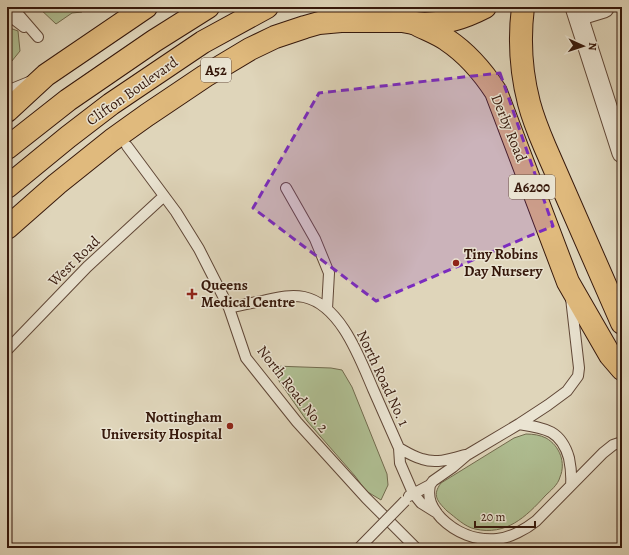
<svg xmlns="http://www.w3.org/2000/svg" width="629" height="555" viewBox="0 0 629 555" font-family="Alegreya,serif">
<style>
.green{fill:#afbe92;stroke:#726b4e}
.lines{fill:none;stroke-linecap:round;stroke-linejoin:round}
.service-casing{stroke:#604737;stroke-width:12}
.minor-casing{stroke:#604737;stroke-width:21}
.primary-casing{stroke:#36180b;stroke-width:24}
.trunk-casing{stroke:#36180b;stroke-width:24}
.service{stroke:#eae4d2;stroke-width:10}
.minor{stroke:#eae4d2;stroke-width:19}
.primary{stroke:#e0ba7d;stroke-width:22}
.trunk{stroke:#e0ba7d;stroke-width:22}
.service-bridge-casing{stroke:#604737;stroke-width:12;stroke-linecap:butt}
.service-bridge{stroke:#eae4d2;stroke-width:10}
.marked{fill:#7b2cbf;fill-opacity:0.2;stroke:#7b2cbf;stroke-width:3;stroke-dasharray:8 5;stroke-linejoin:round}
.poi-dot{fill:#8f2418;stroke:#eae4d2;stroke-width:1.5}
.labels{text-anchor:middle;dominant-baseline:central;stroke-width:3;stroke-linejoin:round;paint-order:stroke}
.shield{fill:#eae4d2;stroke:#6c5547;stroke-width:1}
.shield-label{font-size:14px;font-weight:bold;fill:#36180b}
.street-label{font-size:15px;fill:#36180b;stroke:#eae4d2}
.poi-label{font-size:15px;font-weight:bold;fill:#36180b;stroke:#eae4d2;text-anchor:start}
</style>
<rect width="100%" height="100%" fill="#dfd5ba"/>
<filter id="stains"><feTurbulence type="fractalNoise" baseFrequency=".005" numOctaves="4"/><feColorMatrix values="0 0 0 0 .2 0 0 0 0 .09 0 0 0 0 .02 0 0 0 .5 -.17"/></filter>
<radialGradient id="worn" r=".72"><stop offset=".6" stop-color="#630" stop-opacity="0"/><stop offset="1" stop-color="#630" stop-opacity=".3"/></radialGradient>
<!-- green -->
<path class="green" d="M38 7H84L82 12 72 13 56 24Z
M7 27 18 31 20 51 7 67Z
M274 366 331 368 342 370 352 387 387 474 388 485 381 500 366 491 355 476 307 421 272 371Z
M526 434C533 434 540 435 546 438 560 446 566 463 560 477 558 485 550 491 545 496 526 517 506 536 475 529 465 527 455 517 447 511 437 501 432 495 441 483L514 438Z"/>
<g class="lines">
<!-- service casing -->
<g class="service-casing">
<path id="service" d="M12 7 38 37
M7 14 24 27
M7 91 29 82
M127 146 176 212 199 249 229 308 246 358 297 422 366 498 416 548
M286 188 315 239 329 273 327 309
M229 308C240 305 251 303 262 301 276 298 290 294 304 297 341 305 360 359 373 389 382 409 390 428 399 448L400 463 413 493 421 503 437 513
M7 350 87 267 164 196
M519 424C545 428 561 430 569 458 571 468 572 475 571 485
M399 448C406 452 414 457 422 459 436 464 451 459 465 455
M430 485C427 499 432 508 441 518 456 533 476 541 497 539 510 538 526 529 536 521L603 453 613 445 622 442
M409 496 430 485 433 481 453 467 467 455 519 424 548 405 567 391 578 376 579 368 571 298"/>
</g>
<!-- minor casing -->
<g class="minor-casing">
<path id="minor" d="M575 7 622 153
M578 16 604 8"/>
</g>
<!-- primary casing -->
<g class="primary-casing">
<path id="primary" d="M523 7C519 39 521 72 529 103 533 118 539 133 545 147L622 323
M414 23C425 29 437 33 447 40 468 54 483 72 496 92L568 282 610 355 622 369"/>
</g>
<!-- trunk casing -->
<g class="trunk-casing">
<path id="trunk" d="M389 15C393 17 398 20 403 21 431 28 460 20 485 7
M7 111 46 75 146 7
M7 148 68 100 154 41 208 7
M7 187 68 137 111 104 203 42 267 7
M7 228 57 184 112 140 147 115 205 76 250 49 275 37 305 27 319 23 341 21H402"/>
</g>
<!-- service -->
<use href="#service" class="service"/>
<!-- minor -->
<use href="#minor" class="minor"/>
<!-- primary -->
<use href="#primary" class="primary"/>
<!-- trunk -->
<use href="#trunk" class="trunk"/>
<!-- service-bridge casing -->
<g class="service-bridge-casing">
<path id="service-bridge" d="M359 548 405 501"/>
</g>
<!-- service-bridge -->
<use href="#service-bridge" class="service-bridge"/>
</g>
<!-- marked area -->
<path class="marked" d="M500 73 553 226 376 301 253 208 319 93Z"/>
<!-- markers -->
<g class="poi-dot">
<circle cx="456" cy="263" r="4"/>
<path d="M190 288h4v4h4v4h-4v4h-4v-4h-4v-4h4z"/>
<circle cx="230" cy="426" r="4"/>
</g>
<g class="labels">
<!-- shield labels -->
<g class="shield">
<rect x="201" y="58" width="30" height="24" rx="3"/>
<rect x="509" y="175" width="46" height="24" rx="3"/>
</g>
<g class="shield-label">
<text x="216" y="70">A52</text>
<text x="532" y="187">A6200</text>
</g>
<!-- street labels -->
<g class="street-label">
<text transform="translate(132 91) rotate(-35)">Clifton Boulevard</text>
<text transform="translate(509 128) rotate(68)">Derby Road</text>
<text transform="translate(74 261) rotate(-44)">West Road</text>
<text transform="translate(383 378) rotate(65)">North Road No. 1</text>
<text transform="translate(293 389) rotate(52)">North Road No. 2</text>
</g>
<!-- poi labels -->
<g class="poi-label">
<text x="464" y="254">Tiny Robins<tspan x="464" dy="17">Day Nursery</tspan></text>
<text x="201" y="285">Queens<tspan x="201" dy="17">Medical Centre</tspan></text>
<text x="222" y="417" text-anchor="end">Nottingham<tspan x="222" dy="17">University Hospital</tspan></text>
</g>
</g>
<!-- margin -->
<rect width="629" height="555" fill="none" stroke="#dfd5ba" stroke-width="24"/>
<rect x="8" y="8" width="613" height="539" fill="none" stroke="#36180b" stroke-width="2"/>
<rect x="12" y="12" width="605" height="531" fill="none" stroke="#36180b"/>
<!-- north arrow -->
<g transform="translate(583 46) rotate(93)" stroke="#eae4d2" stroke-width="3" paint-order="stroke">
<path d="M0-3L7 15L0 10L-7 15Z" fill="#36180b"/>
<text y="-6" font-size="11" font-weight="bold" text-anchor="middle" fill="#36180b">N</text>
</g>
<!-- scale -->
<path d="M475 521v6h60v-6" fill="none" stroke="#36180b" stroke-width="2"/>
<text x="481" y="521" font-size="12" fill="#36180b" stroke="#eae4d2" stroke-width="3" paint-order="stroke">20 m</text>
<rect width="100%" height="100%" filter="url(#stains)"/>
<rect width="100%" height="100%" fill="url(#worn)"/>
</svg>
